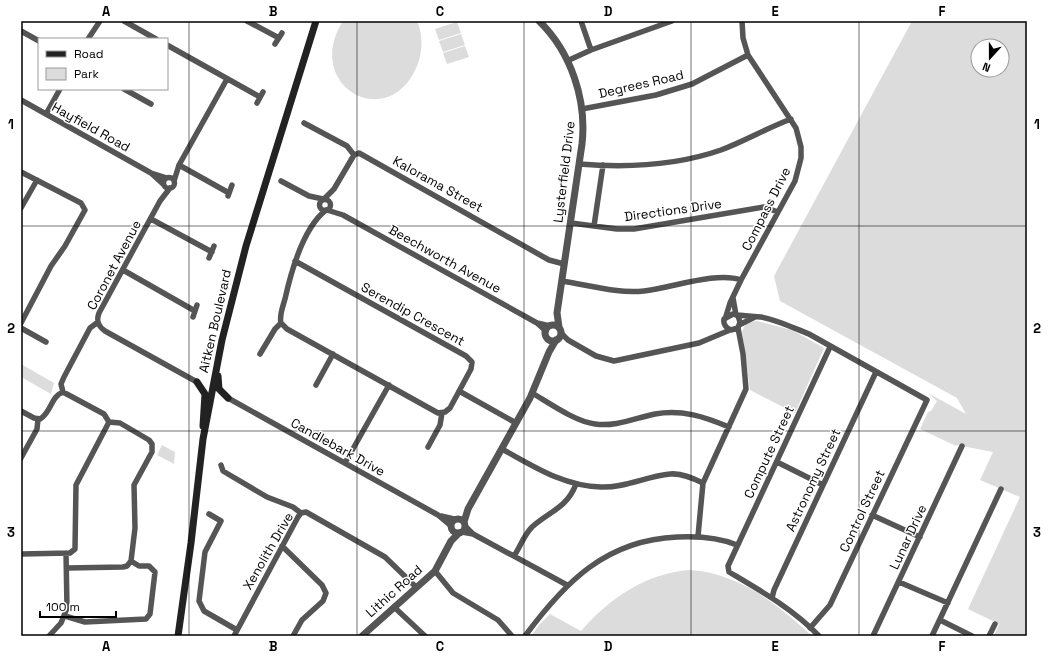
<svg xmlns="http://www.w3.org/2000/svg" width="1048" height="657" viewBox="0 0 1048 657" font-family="'Space Grotesk',sans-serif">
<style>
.green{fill:#dcdcdc;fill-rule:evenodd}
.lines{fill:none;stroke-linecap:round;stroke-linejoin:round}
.minor{stroke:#555;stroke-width:5.5}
.tertiary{stroke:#555;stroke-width:7}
.secondary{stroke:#222;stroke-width:7}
.grid{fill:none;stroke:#000;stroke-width:1;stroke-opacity:0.55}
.labels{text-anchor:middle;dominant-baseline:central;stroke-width:3;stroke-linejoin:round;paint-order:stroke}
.street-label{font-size:13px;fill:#000;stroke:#fff}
.neatline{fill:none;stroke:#000;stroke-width:1.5}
.grid-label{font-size:13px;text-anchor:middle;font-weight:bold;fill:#000}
</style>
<rect width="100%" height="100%" fill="#fff"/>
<!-- green -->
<path class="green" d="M343 21H417C423 35 423 51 417 66 388 135 302 85 343 21Z
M912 21H1027V636H994L999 624 968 609 1020 497 980 480 993 452 957 445 956 446 920 429 928 412 931 411 937 401 928 393 966 414 957 398 780 301 774 276ZM978 46H1002V70H978Z
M457 22 461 33 439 40 435 29Z
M461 34 465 45 443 52 439 41Z
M465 46 469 57 447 64 443 53Z
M757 321 792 330 824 348 795 413 750 390 742 332 746 323Z
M21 364 54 383 51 394 21 377Z
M162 445 175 452 174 464 157 455Z
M690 570C739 573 777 604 812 636H531L539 625 550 614 581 631C610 598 646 573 690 570Z"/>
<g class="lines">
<!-- minor -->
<path class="minor" d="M124 21 156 39
M247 21 279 38
M581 21 591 50
M21 31 39 41
M88 39 100 21
M275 44 282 33
M167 45 260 97
M567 61 591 50 672 21
M124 89 151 104
M21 100 151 173 167 178
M257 103 263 92
M582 109 656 95 692 84 748 55
M46 114 60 89
M304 123 347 146 354 155
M579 164C627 168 675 166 721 150 745 141 767 128 791 119
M179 165 229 193
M21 172 81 203 85 210 65 246 51 266 21 323
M151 173 163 184
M163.5 183a5.5 5.5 0 1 1 11 0a5.5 5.5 0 1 1-11 0Z
M174 181 179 165 227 79
M281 181 309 196 323 199
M170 188 160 201 99 313C96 321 98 326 105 331L197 382
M228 196 232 185
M324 199 334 189 354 155 359 153 549 260 564 264
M319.5 205a5.5 5.5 0 1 1 11 0a5.5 5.5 0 1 1-11 0Z
M21 208 37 180
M327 210 343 215 537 323 550 326
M151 219 212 252
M571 223 617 229H634L764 207 778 212
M594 226 603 165
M209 258 214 246
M123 270 195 311
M562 281C588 285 618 294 644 291 672 288 716 271 741 280
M733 298 736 315
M726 316 730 303 741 280 795 181 801 158V147L796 128 748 55 743 38 742 21
M738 316 740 322 738 328 731 330C726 328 723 324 724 319L733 314C741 316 751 316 761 317 777 320 794 328 809 334L927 400 830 605 810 628
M193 317 197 305
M281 323 287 329 438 413 445 412 450 408 471 369 472 362 466 356 295 261
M281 323C279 316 283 306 285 299 291 272 303 228 326 210
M538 324 546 331
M739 325 755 317
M21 328 46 342
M561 333 568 340 596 356 614 361 699 343 730 330
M260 354 275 329 281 323
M316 385 333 354
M459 391 516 423
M63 392 61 384 64 377 90 328 98 322
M532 393C549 403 576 422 595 424 616 427 635 418 655 414 682 409 705 417 729 427
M228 398 438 515 451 526
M21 411 34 418 40 419C51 413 51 396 63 392L104 414 109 422 76 485 75 549 70 553 21 554
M428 447 440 425 442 413
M502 449C533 466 563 486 601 487 625 488 647 476 670 474 682 473 693 478 703 483
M21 458 37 429 38 419
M777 462 823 485
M345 463 389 385
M221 465 223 471 228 474 267 497 293 507 301 513
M209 514 221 521 205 552 199 601 204 611 237 630
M872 515 920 537
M441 516 454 519
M465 526 473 534
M462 532 473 534 567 585
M698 536 703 483 746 389 743 354 738 328
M282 546 322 585 326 593 323 601 302 620 293 636
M514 556C520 547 524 535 532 527 550 511 567 508 576 484
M67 568 123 567 127 566 131 561 135 528 134 485 152 452V444L149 440 120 423 109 422
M435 571 453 593 498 620 512 636
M899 582 948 603
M772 598 774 590 876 372
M394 607 425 636
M65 616 85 622 146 619 150 614 155 572 149 566H139L131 561
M940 620 972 636
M49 636 61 623 67 608 66 553
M234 636 298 517 301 513 306 512 385 557 416 587
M525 636C565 582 606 540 677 537 697 536 718 537 737 545
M819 636C793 609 761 591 729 572L728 566 830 347
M873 636 962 446
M932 636 1001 489
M989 636 995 624"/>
<!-- tertiary -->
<path class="tertiary" d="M539 21C571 52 587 100 582 144L557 313 559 327
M545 333a8 8 0 1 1 16 0a8 8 0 1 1-16 0Z
M451 526a7 7 0 1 1 14 0a7 7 0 1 1-14 0Z
M464 522 468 509 530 398 549 352 556 340
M362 636 435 571 451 541 459 533"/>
<!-- secondary -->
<path class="secondary" d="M218 376 219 389 228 398
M197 382 205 394 203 426
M178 636 191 543 203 439 222 340 246 246 316 21"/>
</g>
<!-- grid -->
<path class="grid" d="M189 21V636M357 21V636M524 21V636M691 21V636M859 21V636M21 226H1027M21 431H1027"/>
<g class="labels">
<!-- street labels -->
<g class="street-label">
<text transform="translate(641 84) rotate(-13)">Degrees Road</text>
<text transform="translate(91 127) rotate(29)">Hayfield Road</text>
<text transform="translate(564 172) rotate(-83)">Lysterfield Drive</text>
<text transform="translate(438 184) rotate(29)">Kalorama Street</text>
<text transform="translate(766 209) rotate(-63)">Compass Drive</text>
<text transform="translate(673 210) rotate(-8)">Directions Drive</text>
<text transform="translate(445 259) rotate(29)">Beechworth Avenue</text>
<text transform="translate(114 265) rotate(-62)">Coronet Avenue</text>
<text transform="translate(413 314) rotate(29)">Serendip Crescent</text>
<text transform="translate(215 321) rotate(-77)">Aitken Boulevard</text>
<text transform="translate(338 447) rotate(29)">Candlebark Drive</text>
<text transform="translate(769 452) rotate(-65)">Compute Street</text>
<text transform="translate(813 480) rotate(-65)">Astronomy Street</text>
<text transform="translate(862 511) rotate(-65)">Control Street</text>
<text transform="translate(908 537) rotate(-65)">Lunar Drive</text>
<text transform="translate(268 551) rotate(-60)">Xenolith Drive</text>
<text transform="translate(394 591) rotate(-42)">Lithic Road</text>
</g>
</g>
<!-- border -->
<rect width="1048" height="657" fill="none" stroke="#ffffff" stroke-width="44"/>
<!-- legend -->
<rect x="38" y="38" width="130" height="52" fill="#ffffff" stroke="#999999"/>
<rect x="46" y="51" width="20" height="6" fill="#222222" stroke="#999999"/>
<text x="74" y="58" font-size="12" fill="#000000">Road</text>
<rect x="46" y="68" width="20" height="12" fill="#dcdcdc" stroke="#999999"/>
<text x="74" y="78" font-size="12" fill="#000000">Park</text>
<!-- north arrow -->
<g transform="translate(990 58) rotate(201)"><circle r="19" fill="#ffffff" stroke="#999999"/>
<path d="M0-3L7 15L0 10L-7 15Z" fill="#000000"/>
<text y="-6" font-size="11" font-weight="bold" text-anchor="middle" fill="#000000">N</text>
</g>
<!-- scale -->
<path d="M40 611v6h76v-6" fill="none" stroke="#000000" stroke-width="2"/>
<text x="46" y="611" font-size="12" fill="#000000" stroke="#ffffff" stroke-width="3" paint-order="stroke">100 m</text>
<rect x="22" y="22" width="1004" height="613" class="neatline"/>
<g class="grid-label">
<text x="106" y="16">A</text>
<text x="273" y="16">B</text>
<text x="440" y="16">C</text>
<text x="608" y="16">D</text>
<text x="775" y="16">E</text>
<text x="942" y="16">F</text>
<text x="11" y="129">1</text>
<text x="1037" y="129">1</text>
<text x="11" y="333">2</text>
<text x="1037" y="333">2</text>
<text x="11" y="537">3</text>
<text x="1037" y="537">3</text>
<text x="106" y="651">A</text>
<text x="273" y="651">B</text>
<text x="440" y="651">C</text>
<text x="608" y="651">D</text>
<text x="775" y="651">E</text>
<text x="942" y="651">F</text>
</g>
</svg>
